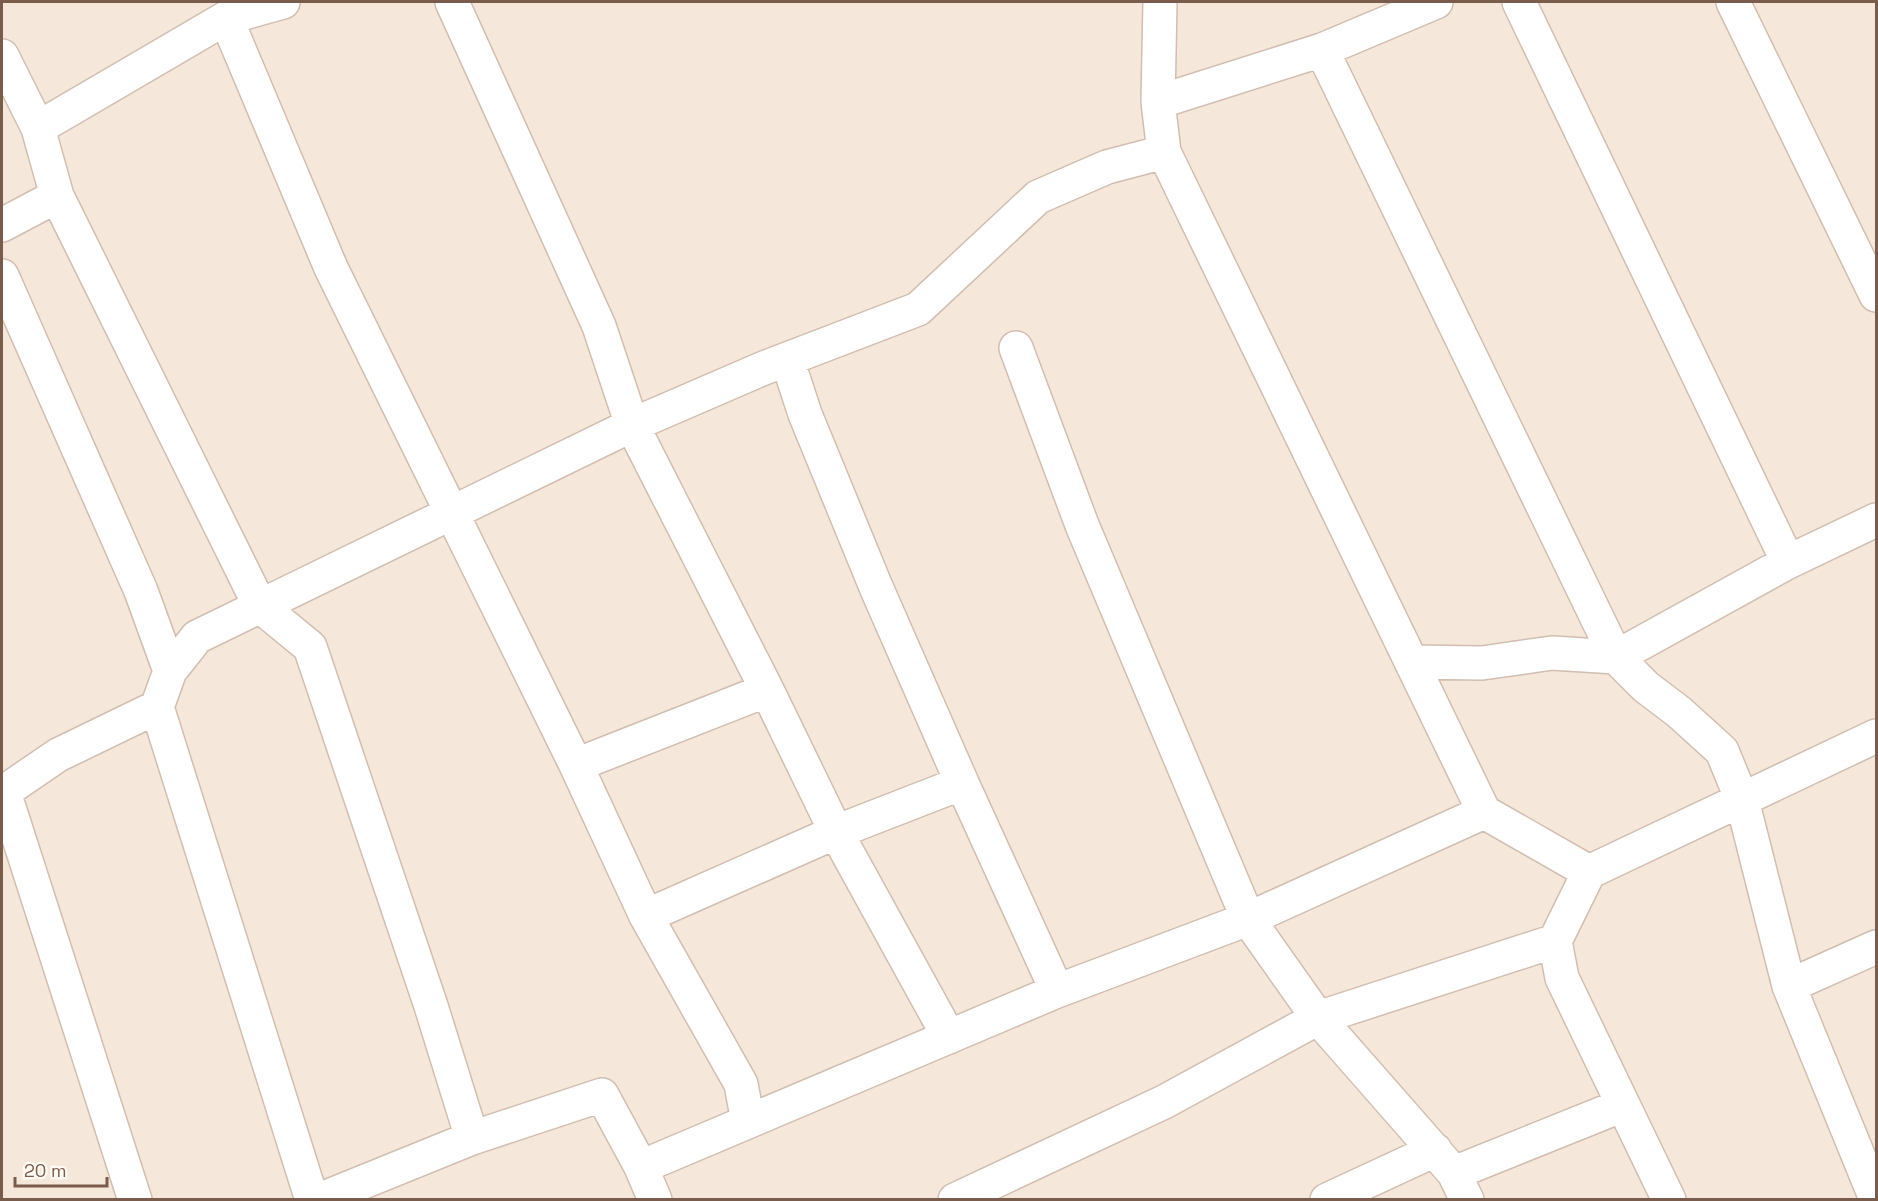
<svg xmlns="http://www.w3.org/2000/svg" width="1878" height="1201" viewBox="0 0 1878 1201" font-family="'Space Grotesk',sans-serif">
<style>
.residential{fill:#f5e8da}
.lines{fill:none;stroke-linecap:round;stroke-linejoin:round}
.minor-casing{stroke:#d1beb0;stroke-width:36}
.minor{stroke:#fff;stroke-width:33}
</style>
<rect width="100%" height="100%" fill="#fdf6ec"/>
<!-- residential -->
<path class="residential" d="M2 2H1876V1199H2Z"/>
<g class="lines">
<!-- minor casing -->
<g class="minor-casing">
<path id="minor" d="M452 2 599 326 632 425 767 690 836 832 949 1037
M1160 2 1158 102 1164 152 1484 812 1589 872 1555 941 1562 978 1669 1200
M1519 2 1788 562
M1733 2 1876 295
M226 18 331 268 576 765 646 916 741 1084 748 1122
M1322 50 1616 657 1788 562 1876 520
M2 56 38 128 57 196 260 606 310 647 431 1006 472 1138
M1158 102 1322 50 1436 2
M38 128 226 18 283 2
M2 225 57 196
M2 276 141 591 170 671
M1016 348 1082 525 1248 919 1318 1018 1454 1173 1467 1200
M787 359 805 414 876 587 962 783
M1411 662 1482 663 1552 653 1616 657 1646 687 1679 712 1722 751 1742 800 1789 986 1876 1199
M576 765 767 690
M1589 872 1876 736
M646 916 836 832 962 783 1057 991
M1789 986 1876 947
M641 1167 1057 991 1248 919 1484 812
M1454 1173 1623 1105
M135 1200 4 792 58 755 157 707
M312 1200 157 707 170 671 197 637 632 425 764 368 918 309 1038 197 1107 167 1164 152
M319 1200 472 1138 602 1095 641 1167 655 1200
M955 1200 1164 1102 1318 1018 1555 941
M1327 1200 1435 1150"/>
</g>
<!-- minor -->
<use href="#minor" class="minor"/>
</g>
<!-- border -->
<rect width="1878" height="1201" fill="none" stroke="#7a5c4d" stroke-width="6"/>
<!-- scale -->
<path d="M15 1177v9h92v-9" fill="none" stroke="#7a5c4d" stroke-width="3"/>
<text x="24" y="1177" font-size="18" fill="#7a5c4d" stroke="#fffaf3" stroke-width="4.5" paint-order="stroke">20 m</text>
</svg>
